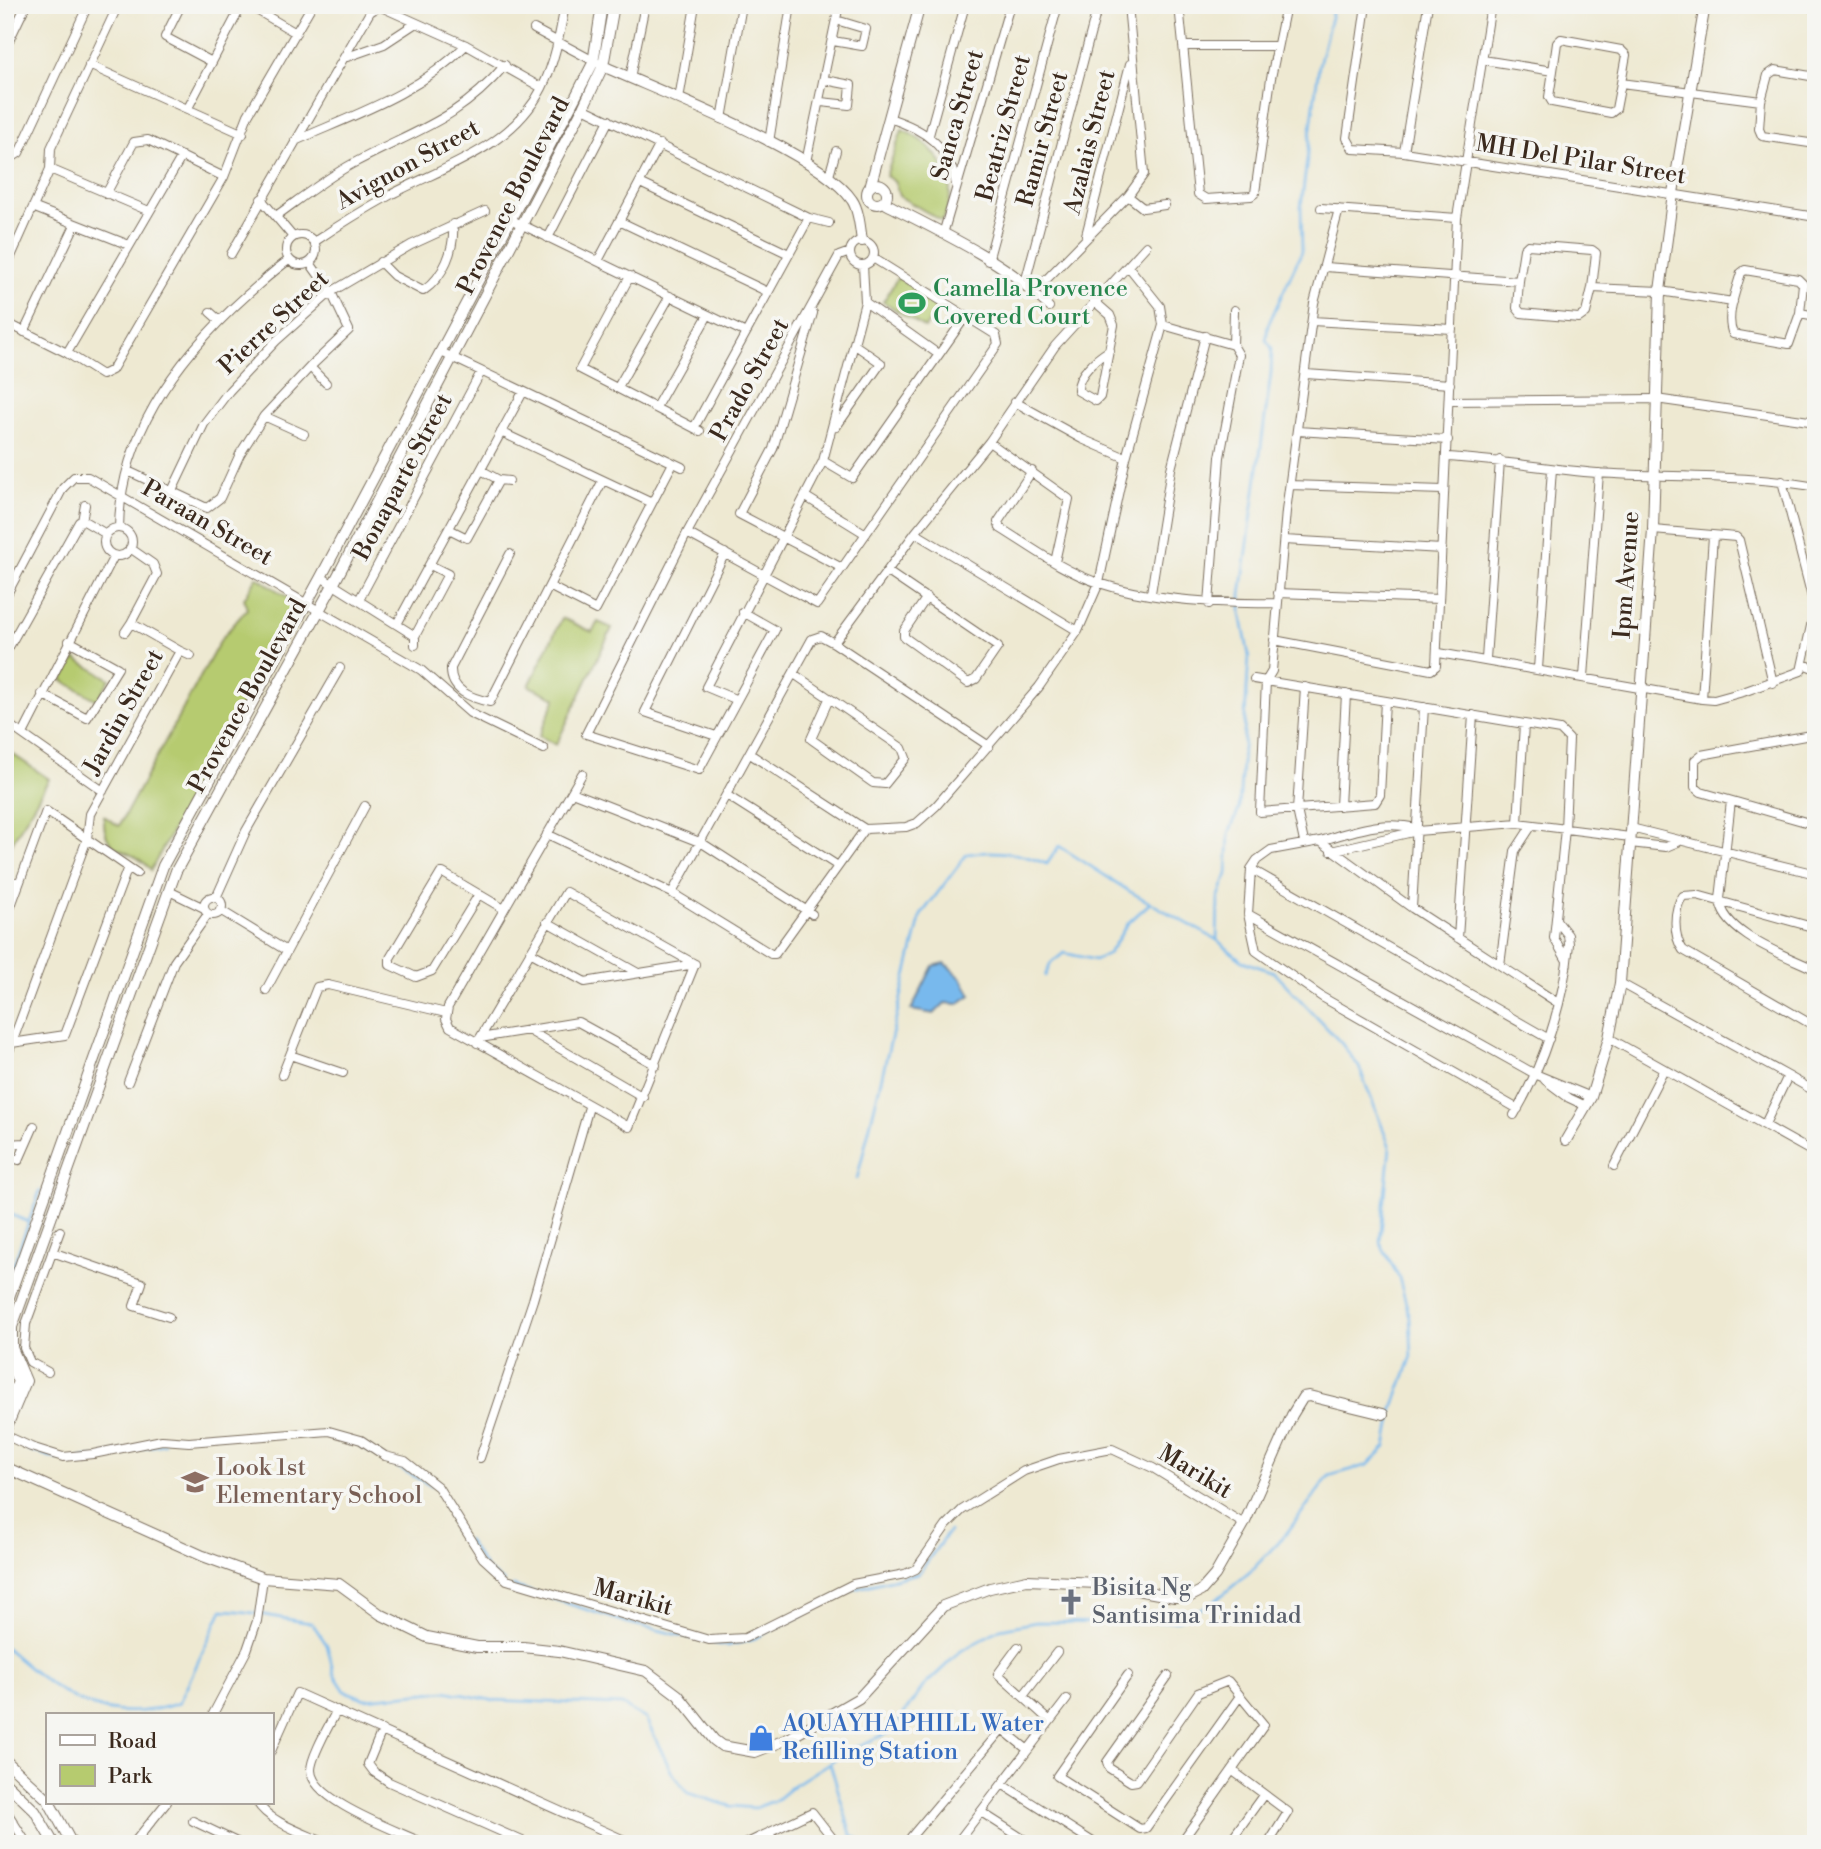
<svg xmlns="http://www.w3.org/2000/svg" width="1821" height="1849" viewBox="0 0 1821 1849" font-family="'Libre Bodoni',serif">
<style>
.green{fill:#b6cb6f;stroke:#787a46;stroke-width:2}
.water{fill:#78b9ed;stroke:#5a7286;stroke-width:2}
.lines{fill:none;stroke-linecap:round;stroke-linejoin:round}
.stream{stroke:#78b9ed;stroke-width:2.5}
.minor-casing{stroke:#7a6d5d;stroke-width:10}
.tertiary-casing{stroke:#7a6d5d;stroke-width:12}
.minor{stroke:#fff;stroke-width:8}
.tertiary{stroke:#fff;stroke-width:10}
.labels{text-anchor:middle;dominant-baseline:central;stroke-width:7;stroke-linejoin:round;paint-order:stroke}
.street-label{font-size:24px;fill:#3b2a1e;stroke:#f6f6f2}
.leisure-label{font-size:24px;fill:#27864d;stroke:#f6f6f2;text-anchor:start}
.education-label{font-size:24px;fill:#785e54;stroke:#f6f6f2;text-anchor:start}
.worship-label{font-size:24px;fill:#5b616d;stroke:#f6f6f2;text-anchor:start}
.shop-label{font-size:24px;fill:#366cbe;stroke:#f6f6f2;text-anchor:start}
</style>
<rect width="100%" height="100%" fill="#f6f6f2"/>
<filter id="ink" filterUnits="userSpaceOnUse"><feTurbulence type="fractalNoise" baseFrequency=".0143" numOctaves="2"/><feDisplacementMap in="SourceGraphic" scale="14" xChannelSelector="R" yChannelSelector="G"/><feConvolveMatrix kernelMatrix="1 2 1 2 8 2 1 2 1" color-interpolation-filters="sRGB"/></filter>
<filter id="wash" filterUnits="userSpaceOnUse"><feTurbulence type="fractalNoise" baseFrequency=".00686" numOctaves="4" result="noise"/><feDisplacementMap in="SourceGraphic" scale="28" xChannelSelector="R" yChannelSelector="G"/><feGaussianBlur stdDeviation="1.57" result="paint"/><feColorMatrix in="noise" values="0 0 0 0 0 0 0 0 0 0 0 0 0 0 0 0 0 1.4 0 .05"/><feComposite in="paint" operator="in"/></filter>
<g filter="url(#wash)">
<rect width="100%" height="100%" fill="#eee9d2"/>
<!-- green -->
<path class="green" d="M902 130C937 144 964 183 942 221L899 196 895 182 886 176Z
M898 277 941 304 925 328 883 302Z
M257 577 296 603 151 870C131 844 102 859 104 816L119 826 221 639 247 609 244 599Z
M562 618 592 632 598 622 612 628 556 745 539 736 556 698 529 686Z
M75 659 110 679 97 700 62 680Z
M5 749 49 779 5 855Z"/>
<!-- water -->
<path class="water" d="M945 963 962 979 971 995 958 1004 945 1003 934 1014 911 1010 933 966Z"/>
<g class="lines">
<!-- stream -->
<path class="stream" d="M1045 976 1051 963 1064 953 1095 960 1109 953 1128 923 1150 903
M857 1179 921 915 967 854C996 849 1020 853 1047 864L1059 846 1129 891 1217 940
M5 1212 28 1222
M5 1288 40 1191
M5 1384V1389
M324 1435 357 1444 431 1486
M27 1449 57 1459
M105 1455 164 1444
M67 1460 96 1457
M467 1540 487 1570 504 1582
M513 1586 628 1623 726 1646 751 1640 854 1589 919 1573 949 1531
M5 1647C59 1695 104 1729 179 1703L222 1610C253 1610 281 1620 312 1623L327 1645 334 1674 345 1691 366 1699 445 1691 491 1700 622 1705 646 1719 671 1771 688 1793 730 1806 755 1808 776 1800 794 1785 851 1749 891 1732 923 1687 961 1651 1000 1629 1036 1622 1140 1623 1179 1620 1215 1601 1251 1571 1286 1534 1329 1476 1368 1465 1386 1447 1393 1408 1412 1356 1410 1318 1399 1278 1380 1242 1390 1147 1359 1067 1342 1044 1274 972 1242 961 1217 940 1218 899 1227 874 1229 833 1239 809 1249 656 1241 614V595L1271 373 1272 348 1266 340 1268 325 1302 251 1301 207 1319 65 1334 5
M830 1763 851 1834 865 1844"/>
</g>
</g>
<g filter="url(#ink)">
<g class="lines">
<!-- minor casing -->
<g class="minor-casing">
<path id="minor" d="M181 5 165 37 212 62
M248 5 296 33
M1179 5 1198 194 1206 199 1251 196 1255 193 1271 78 1286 5
M1366 5 1347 138 1353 149 1404 152 1816 217
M534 29 603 66
M833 41 862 46 866 29 836 20
M1183 46H1277
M5 49 26 5
M347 57 384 44 416 23
M1483 60 1553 71 1549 97 1552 102 1611 113 1616 109 1621 83
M89 65 243 134
M1553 71 1557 43 1561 39 1621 50 1626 55 1621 83 1761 101 1759 129 1762 136 1816 144
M630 78 645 5
M679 99 695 5
M1761 101 1768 75 1775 70 1816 77
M821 102 849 105 851 85 825 80
M188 108 242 5
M583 108 809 218 829 223
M889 118C924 129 950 146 956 185
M722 119 742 5
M929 135 965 5
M295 141C356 114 418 94 466 45
M769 142 791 5
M1404 152 1428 5
M5 155 11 158 19 153 88 5
M806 162 839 5
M50 169 149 211
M829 176 836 151
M640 183 789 254
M106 194 134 142 148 140 224 177
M1128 196 1143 208 1165 205
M261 199 293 237
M35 208 129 245
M1321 208 1457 218
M1339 209 1314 303 1286 511 1272 671 1266 681 1260 812 1375 803 1380 795 1385 701
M276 216C301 198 325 179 352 164 413 131 458 121 505 65
M510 219 746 333
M619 221 768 292
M943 234 1010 5
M286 250a15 15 0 1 1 30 0a15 15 0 1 1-30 0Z
M1086 235 1130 64
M548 238 609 120
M850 253a12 12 0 1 1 24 0a12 12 0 1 1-24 0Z
M314 242C339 225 365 209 392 194 446 166 512 147 542 88 555 62 560 33 565 5
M231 254 370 12 379 6 466 45 542 88
M598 261 660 144
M988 261 1058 5
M380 262 394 276 423 291C444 277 455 249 453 224
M310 263 331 292 349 330 310 367
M1325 267 1519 281 1517 308 1521 313 1579 318 1586 313 1592 288
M5 270 50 169 51 148 118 5
M1745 270 1798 279 1803 284 1800 313 1789 344 1733 334C1725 317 1736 290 1741 273Z
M630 276 580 369 700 431
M1519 281 1524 249 1528 245 1592 250 1596 253 1592 288 1660 291 1733 302
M1025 283 1098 5
M1094 301 1110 315 1114 325 1100 397 1096 401 1078 391C1077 374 1097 358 1110 350
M865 302 938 354
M1049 307 1033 293 1128 196 1144 174 1128 5
M210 312 219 320
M813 313 773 449 739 514 842 568
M1800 313 1816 316
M1312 321 1452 329
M5 322 67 353 102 375 112 370 224 177 248 115 312 5
M1163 325 1233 345
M24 332 75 225
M441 352 682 467
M67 353 182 156
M1306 374 1450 384
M618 387 670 296
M1449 401 1656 399 1816 422
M1015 402 1082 439 1126 458
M656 407 708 315
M695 426 809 218
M836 427 881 363 855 345
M1297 431 1448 440
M501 432 652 503
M304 434 264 416 310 367 326 383
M989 442 1069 499 1055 562
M1448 457C1498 460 1547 469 1597 473 1670 478 1744 474 1816 487
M823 461 852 478 966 316
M481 470 499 480 509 481
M128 471 207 508 220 498 240 454 264 416
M1032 471 998 522 1000 528C1031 547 1064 572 1099 583 1154 601 1219 604 1276 603
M1782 481 1814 605
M1290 485 1443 490
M172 491 204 424 229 391 276 341 331 292 411 245 485 211
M806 497 866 534
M82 521 85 505
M119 528C120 434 180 355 247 295 261 283 274 270 289 260
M104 542a14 14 0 1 1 28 0a14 14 0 1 1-28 0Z
M449 529 467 538 499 480
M1653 530 1736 537 1739 540 1773 683
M687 533 817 604 998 344 996 335 873 258
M915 533 1078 631
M1284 540 1442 549
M510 554 451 668C450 691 471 698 490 702L603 480
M888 572 998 647 976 679 968 683 904 637V631L927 597
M321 577 415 636
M549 586 596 610 673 463
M1151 593 1171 469 1205 336
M1278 593 1439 599
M5 598 63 488 74 477H88L421 670 470 713 544 749
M359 600 481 372
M1209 604 1220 457 1239 355 1233 345 1234 310
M743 612 775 630 699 770 586 734 687 533 839 256 850 252
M397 624 523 392
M125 632 131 623
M1274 640 1431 670 1436 666 1457 218 1491 5
M834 643 915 533 989 442 1055 346 1146 246
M415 645V636L448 574 430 565
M180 651 191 656
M1439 653 1702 699 1714 700 1743 692 1801 671 1816 603
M5 654 79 522 84 521 106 534
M1486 659 1500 460
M1803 664 1816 669
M1538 669 1552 469
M794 674 902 748 906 758 885 784 873 783 811 739 829 699
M1584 677 1599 473
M1254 679 1560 730 1569 739 1565 829 1554 938 1566 959
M42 694 87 718 118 668 69 641
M735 699 706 687 823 461 865 302 863 265
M1702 699 1713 536
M5 722 103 791
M23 734 114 556
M1816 734 1701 755 1695 760V787L1701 792 1816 825
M716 736 645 712 725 553
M750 754 865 829 906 827 917 823 936 806 1039 687 1078 631 1099 583 1126 458 1163 325 1160 306 1128 266
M582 774 448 1007 446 1019 450 1027 629 1127 695 964
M572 792 702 843 812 914
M728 796 838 866
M1731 801 1720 899C1721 934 1788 956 1816 970
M1340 806 1346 694
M1518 823 1524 724
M1631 828 1816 874
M547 834 672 893 771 954H775L865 829
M1320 841C1354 831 1381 820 1417 828
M1304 842 1297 810 1305 687
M1630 843 1666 847 1678 842
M1331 851 1417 831 1518 823 1630 837
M128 867 137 873
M1251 869 1549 1039
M169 891 204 908
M672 893 812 639 821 636 834 643 989 746
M479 894 432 971 416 977 390 965V958L441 873H443L504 909
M204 906a9 9 0 1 1 18 0a9 9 0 1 1-18 0Z
M216 898 246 831 340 668
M5 900 16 882
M1412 908 1424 707
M220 910 287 951
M1248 914 1535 1074 1591 1097
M5 922 46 811 128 867 65 1035 5 1044
M547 922 638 973
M1816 928 1697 895 1683 896C1673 909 1673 936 1683 950L1816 1027
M1458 938 1473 715
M530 952 585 982 695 964
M1500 965 1515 851 1532 825
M1620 983 1788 1076
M266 990 365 806
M528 1030 643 1097
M480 1038 578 1022 656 1065
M1609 1038 1816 1154
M477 1043 566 892 695 964
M290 1055 343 1073
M5 1062 87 839 90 814 180 651 131 623 157 574 153 564 130 548
M282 1075 317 987 328 985 446 1013
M1545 1080 1569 1098 1586 1106
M128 1082 174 962 208 914
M1518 1109 1322 997 1256 951 1248 914 1251 869 1257 860 1271 850 1320 841 1412 908 1558 1003
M1514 1115C1544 1064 1564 1002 1569 944L1568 935 1557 921
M1765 1124 1788 1076 1816 1092
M5 1144 26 1143
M5 1155 19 1160 34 1126
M1614 1166 1664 1069
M52 1252 142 1283 134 1306 169 1317
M48 1372 30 1362 24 1348 26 1324 60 1231
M5 1435 31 1447 63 1457 93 1454 162 1440 189 1442 329 1431 361 1440 385 1456 405 1461 438 1487 483 1558 507 1580 709 1640 745 1638 853 1584 905 1574 916 1569 946 1526 962 1510 1024 1471 1059 1459 1112 1449 1153 1468 1244 1524
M480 1458 533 1300 589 1107
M1018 1647 998 1674 1050 1721
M1128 1675 1057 1776 1140 1829 1146 1828 1240 1696
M1168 1676 1107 1762 1109 1768 1131 1782 1137 1781 1198 1693 1228 1681 1264 1725 1180 1844
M1023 1696 1057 1652
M337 1710C330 1724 311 1756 311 1770 311 1801 399 1831 425 1844
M213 1714 247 1650 257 1621 263 1578
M382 1730 368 1764 374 1772 389 1782 529 1844
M271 1751 297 1693 633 1844
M1233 1771 1288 1812 1268 1844
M1002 1784 1096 1844
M257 1802C269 1823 307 1834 328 1844
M5 1809 27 1844
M981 1812 1031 1844
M193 1821 241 1844
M764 1835 786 1844
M133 1844 167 1802
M745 1844 812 1812 837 1844
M916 1844 911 1837 1002 1729 1028 1750
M956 1844 1067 1699
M1228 1844 1264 1794"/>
</g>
<!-- tertiary casing -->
<g class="tertiary-casing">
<path id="tertiary" d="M1801 5 1816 7
M603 66C660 92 820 152 852 200 859 210 860 228 862 241
M867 194a10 10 0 1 1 20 0a10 10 0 1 1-20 0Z
M870 187 920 5
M883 202C920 222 1009 263 1033 293
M1566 1140 1591 1097 1609 1038 1620 983 1653 530 1660 291 1673 193 1705 5
M5 1308 163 866 321 577 575 98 593 63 602 5
M5 1350 18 1382 5 1409
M5 1431 26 1381 12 1348V1327L176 871 333 585 583 108 603 66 614 5
M5 1467 203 1556 263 1578 339 1584 380 1614 427 1637 477 1647H523L559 1651 646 1671 678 1695 714 1740 722 1746 755 1752 788 1739 859 1698 943 1606 990 1588 1027 1580 1098 1583 1175 1597H1189L1201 1591 1215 1575 1244 1524 1292 1415 1303 1397 1309 1396 1383 1414
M5 1760 47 1799
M5 1782 35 1811 54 1844
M49 1802 72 1844"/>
</g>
<!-- minor -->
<use href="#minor" class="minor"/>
<!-- tertiary -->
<use href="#tertiary" class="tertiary"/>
</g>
</g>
<!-- icons -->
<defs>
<g id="stadium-bare" transform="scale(2.1)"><path d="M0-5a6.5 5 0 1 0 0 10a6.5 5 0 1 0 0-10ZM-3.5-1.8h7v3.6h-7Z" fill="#2e9e5b" stroke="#f6f6f2" stroke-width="2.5" paint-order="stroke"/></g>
<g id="school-bare" transform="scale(2.1)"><path d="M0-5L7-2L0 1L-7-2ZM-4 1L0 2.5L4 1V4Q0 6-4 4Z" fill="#8d6e63" stroke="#f6f6f2" stroke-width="2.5" paint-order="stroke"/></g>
<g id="church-bare" transform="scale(2.1)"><path d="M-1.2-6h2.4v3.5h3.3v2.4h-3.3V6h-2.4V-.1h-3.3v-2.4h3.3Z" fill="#6b7280" stroke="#f6f6f2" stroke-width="2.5" paint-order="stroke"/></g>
<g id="shop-bare" transform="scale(2.1)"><path d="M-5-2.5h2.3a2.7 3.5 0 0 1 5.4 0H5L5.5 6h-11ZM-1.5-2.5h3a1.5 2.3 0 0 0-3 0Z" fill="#3f7fe0" stroke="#f6f6f2" stroke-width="2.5" paint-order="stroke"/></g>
</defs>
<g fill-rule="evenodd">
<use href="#stadium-bare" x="912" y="303"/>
<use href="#school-bare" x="195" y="1482"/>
<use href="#church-bare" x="1071" y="1602"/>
<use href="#shop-bare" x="761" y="1738"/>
</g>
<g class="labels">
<!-- street labels -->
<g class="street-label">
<text transform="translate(958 115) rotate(-74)">Sanca Street</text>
<text transform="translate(1004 128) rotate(-75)">Beatriz Street</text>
<text transform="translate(1043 139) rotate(-75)">Ramir Street</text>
<text transform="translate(1090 142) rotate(-76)">Azalais Street</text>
<text transform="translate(1581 160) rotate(9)">MH Del Pilar Street</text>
<text transform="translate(408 165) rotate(-29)">Avignon Street</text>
<text transform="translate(514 196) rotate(-63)">Provence Boulevard</text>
<text transform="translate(274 323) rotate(-43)">Pierre Street</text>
<text transform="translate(750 380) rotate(-61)">Prado Street</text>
<text transform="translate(403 477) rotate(-62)">Bonaparte Street</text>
<text transform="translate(207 523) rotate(30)">Paraan Street</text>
<text transform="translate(1627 575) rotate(-86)">Ipm Avenue</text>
<text transform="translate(248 696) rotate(-61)">Provence Boulevard</text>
<text transform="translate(124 712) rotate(-61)">Jardin Street</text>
<text transform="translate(1195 1472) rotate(31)">Marikit</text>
<text transform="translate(633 1598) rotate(15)">Marikit</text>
</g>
<!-- leisure labels -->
<g class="leisure-label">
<text x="933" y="289">Camella Provence<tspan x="933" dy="28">Covered Court</tspan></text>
</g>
<!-- education labels -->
<g class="education-label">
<text x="216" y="1468">Look 1st<tspan x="216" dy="28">Elementary School</tspan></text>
</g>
<!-- worship labels -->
<g class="worship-label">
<text x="1092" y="1588">Bisita Ng<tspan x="1092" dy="28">Santisima Trinidad</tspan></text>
</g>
<!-- shop labels -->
<g class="shop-label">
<text x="782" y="1724">AQUAYHAPHILL Water<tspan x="782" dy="28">Refilling Station</tspan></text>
</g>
</g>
<!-- margin -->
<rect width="1821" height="1849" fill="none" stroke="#f6f6f2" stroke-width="28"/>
<!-- legend -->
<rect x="46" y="1713" width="228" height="91" fill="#f6f6f2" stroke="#aba49d" stroke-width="2"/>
<rect x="60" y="1735" width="35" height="10" fill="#ffffff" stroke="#aba49d" stroke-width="2"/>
<text x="108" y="1748" font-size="21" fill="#3b2a1e">Road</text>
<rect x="60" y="1765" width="35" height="21" fill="#b6cb6f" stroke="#aba49d" stroke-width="2"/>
<text x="108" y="1783" font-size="21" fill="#3b2a1e">Park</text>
</svg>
